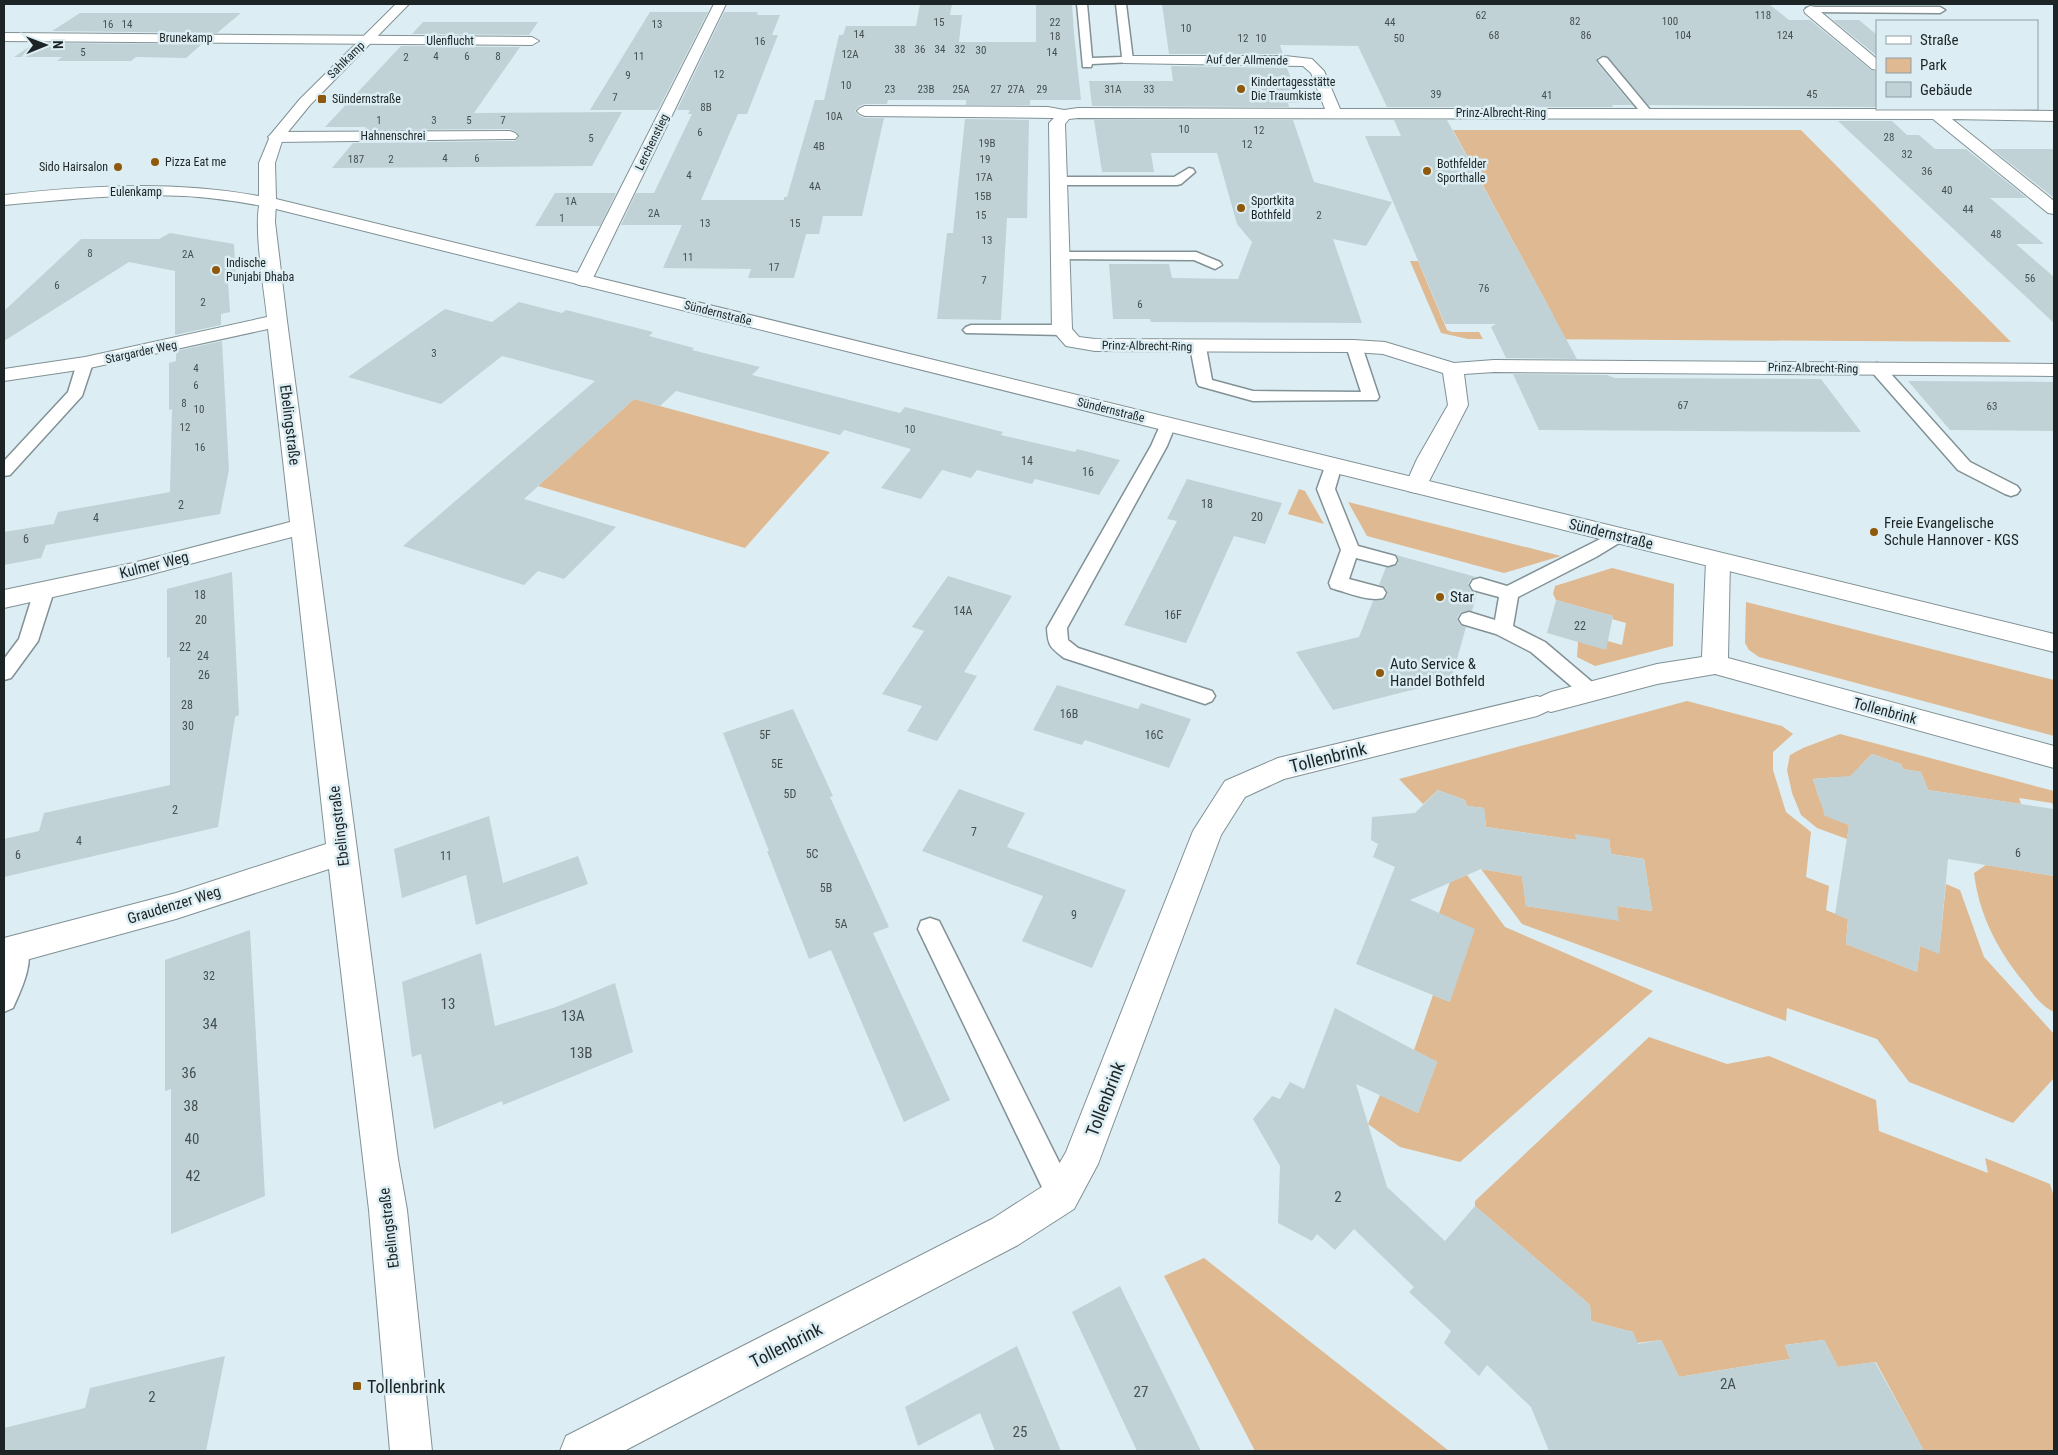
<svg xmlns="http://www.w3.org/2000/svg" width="2058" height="1455" viewBox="0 0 2058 1455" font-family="'Roboto Condensed',sans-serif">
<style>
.green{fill:#dfb991}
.building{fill:#c0d2d6}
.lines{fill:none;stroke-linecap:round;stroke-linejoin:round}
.service-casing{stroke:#819195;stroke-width:3}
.minor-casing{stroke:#819195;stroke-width:2}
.tertiary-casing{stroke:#819195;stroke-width:2}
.service{fill:#fff;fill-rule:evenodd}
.minor{fill:#fff;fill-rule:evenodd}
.tertiary{fill:#fff;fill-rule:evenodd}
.poi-dot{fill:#8e590a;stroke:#dceef3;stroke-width:2}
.labels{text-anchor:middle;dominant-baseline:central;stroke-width:5;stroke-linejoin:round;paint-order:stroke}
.far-number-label{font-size:11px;fill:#465051}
.far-street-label{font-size:12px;fill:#1d2425;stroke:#dceef3}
.far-poi-label{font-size:12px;fill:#1d2425;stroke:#dceef3;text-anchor:start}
.number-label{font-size:12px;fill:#465051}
.street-label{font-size:15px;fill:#1d2425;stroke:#dceef3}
.poi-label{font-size:15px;fill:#1d2425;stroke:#dceef3;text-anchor:start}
.near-number-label{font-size:15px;fill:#465051}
.near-street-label{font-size:18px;fill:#1d2425;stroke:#dceef3}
.near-poi-label{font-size:18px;fill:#1d2425;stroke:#dceef3;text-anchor:start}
</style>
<rect width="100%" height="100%" fill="#dceef3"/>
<!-- green -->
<path class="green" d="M1453 130H1801L2011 342 1504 339 1553 315Z
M1410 261H1418L1447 330 1452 332H1479L1483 339H1468L1441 333Z
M634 399 830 452 745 548 538 486Z
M1299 489 1305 491 1324 524 1288 514Z
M1348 502 1561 556 1504 573 1367 536Z
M1612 568 1674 584 1673 646 1595 666 1577 657 1578 642 1608 641 1622 645 1626 623 1612 619 1613 616 1556 600 1553 594 1555 586Z
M1746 602 2054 680V736L1759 657 1749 650 1745 643Z
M1687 701 1782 726 1793 734 1773 752V770L1786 812 1811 832 1806 877 1829 886 1826 910 1848 919 1846 944 1917 972 1920 946 1939 953 1946 884 1960 890 1984 957 2054 1034V1078L2013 1123 1909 1082 1877 1039 1787 1008 1786 1021 1522 924 1481 869 1522 876 1526 906 1618 920 1617 906 1652 911 1644 859 1611 854 1609 839 1576 840 1486 827 1484 808 1467 806 1465 800 1438 790 1423 804 1399 779Z
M1840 734 2054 791V807L2052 803 2019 798 2021 804 1928 790 1921 772 1903 769 1901 764 1872 754 1859 767 1864 771 1843 781 1838 777 1813 779 1820 801 1826 803 1824 815 1849 825 1847 839 1817 828 1801 815 1792 793 1787 770 1790 755 1803 748Z
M1986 865 2054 876V1012C2042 1006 2035 997 2027 986 1999 953 1979 916 1974 873Z
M1467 875 1505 927 1653 991 1460 1162 1400 1147 1368 1124 1380 1095 1418 1113 1437 1062 1414 1050 1433 995 1450 1002 1439 913 1450 882Z
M1649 1037 1727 1064 1769 1056 1876 1100 1879 1131 1988 1173 1985 1158 2050 1184 2054 1197V1451H1924L1876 1362 1838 1367 1824 1340 1785 1345 1790 1359 1679 1377 1661 1340 1637 1343 1633 1332 1591 1321 1590 1305 1475 1206V1201Z
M1204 1258 1449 1451H1255L1164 1276Z"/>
<!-- building -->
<path class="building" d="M920 4H952L950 15H962L959 42H1036V4H1072L1074 34 1081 100H1030V105H966V100H888L887 104H865L859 106 855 111 859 116 865 118H884L862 216H823L819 234H806L794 278H748L751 269 663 268 682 225H621L636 193H654L692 114H688L690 110H677L724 12H758L757 15H780L772 35H778L747 114H738L701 200H784V197H787L815 100H824L839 35H843L846 26H916Z
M1162 4H1769L1789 20H1810L1871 70 1877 72V107L1648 105 1608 57 1603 55 1597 58V63L1632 105H1612L1613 107H1387L1358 46 1280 45 1283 54H1169Z
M650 12H708L658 110H590Z
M80 13H241L217 33 52 31Z
M1833 20H1859L1877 35V56Z
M423 22H538L529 35 412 34Z
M35 43 202 44 186 58 136 57 131 61H57L62 57H14Z
M401 46 520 47 474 113 622 112 592 166 332 168 353 143 515 141 519 137 516 132 510 129 364 130 366 127H325Z
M1171 66 1287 68 1300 103H1288L1289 107 1092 106 1089 81H1173Z
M965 119 1029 120 1027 218H1007L1001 320 937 319 947 233H953Z
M1094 120H1293L1314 182 1392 202 1366 246 1333 239 1362 323 1151 322 1150 319H1113L1109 264H1169L1172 278 1238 279 1252 242 1237 224 1217 153H1151L1154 172H1102Z
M1394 120H1447L1577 359 1506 358 1491 327 1496 324H1445L1365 136H1401Z
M1838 121H1892L1907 135H1919L1935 149H1966L2027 198H1990L2044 244H2016L2054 277V323Z
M1992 149H2054V198Z
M555 193H616L600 226H535Z
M170 233 234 244 236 280 228 282 230 312 221 314V325L175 335V271L129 262 4 341V311L81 239H159Z
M519 302 562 313 566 310 653 332 649 336 694 348 692 350 760 367 752 375 900 413 905 407 1003 432 1001 435 1075 452 1077 449 1120 460 1099 495 1035 479 1032 484 977 470 971 478 942 470 921 499 881 488 911 449 844 430 840 435 676 391 660 406 634 399 524 499 616 527 564 579 538 571 524 585 403 546 595 381 502 356 441 404 348 377 445 309 492 322Z
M222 341 229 470 220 514 46 545 41 558 4 565V532L53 524 52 528 58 512 170 492 172 409 169 410V363L176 361V351Z
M1513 374 1607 375 1615 378 1821 379 1861 432 1539 430Z
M1908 381 2054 382V431L1950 430Z
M1187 479 1282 503 1265 544 1234 536 1186 643 1124 625 1177 521 1167 519Z
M1396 555 1476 577 1471 579 1468 584 1471 591 1477 593 1472 611 1461 612 1457 618 1460 625 1466 627 1451 680 1333 710 1296 652 1359 637 1373 601 1383 600 1388 594 1385 587 1379 585 1386 567 1397 565 1399 559Z
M232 572 239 715 235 717 218 827 4 877V839L39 831 44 813 170 785V657L167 658V589Z
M948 576 1012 596 964 672 977 676 937 741 907 731 922 706 882 694 924 631 912 627Z
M1556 600 1613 616 1606 650 1547 633Z
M1057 685 1138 709 1141 703 1191 719 1169 768 1085 740 1082 745 1033 730Z
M793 709 833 796 830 797 889 927 873 933 950 1100 904 1122 831 950 809 959 767 851H769L723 733Z
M1872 754 1901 764 1903 769 1921 772 1928 790 2054 809V876L1948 859 1939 954 1920 946 1917 972 1846 944 1848 919 1835 914 1849 825 1825 816 1813 779 1850 776Z
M959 789 1025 813 1007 847 1126 890 1092 968 1022 941 1043 896 922 851Z
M1438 790 1465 800 1467 806 1484 808 1486 827 1576 840 1575 834 1609 839 1611 854 1644 859 1652 911 1617 906 1619 921 1526 906 1522 876 1481 869 1410 900 1475 929 1450 1002 1356 964 1395 867 1373 857 1378 844 1371 840 1372 817 1415 813Z
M489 816 503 883 578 856 588 884 476 925 466 875 402 898 394 849Z
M250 930 265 1196 171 1234V1089L165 1091V960Z
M481 953 495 1026 556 1007 615 983 633 1052 503 1105 502 1101 434 1129 421 1054 412 1057 402 982Z
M1335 1008 1437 1062 1418 1113 1356 1084 1387 1187 1445 1241 1475 1206 1590 1305 1591 1321 1633 1332 1638 1344 1661 1340 1679 1377 1790 1359 1785 1345 1824 1340 1838 1367 1875 1362 1924 1451H1549L1531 1407 1487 1365 1479 1376 1444 1343 1451 1331 1409 1292 1414 1287 1354 1229 1335 1250 1317 1234 1312 1241 1278 1223 1280 1166 1253 1119 1272 1096 1280 1099 1290 1082 1304 1089Z
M1120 1286 1139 1325 1201 1451H1137L1072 1312Z
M1017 1346 1061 1451H995L980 1413 918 1446 905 1407Z
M225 1356 206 1451H4V1428L85 1408 90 1388Z"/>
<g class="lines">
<!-- service casing -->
<g class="service-casing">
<path id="service" d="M1077 4H1087L1092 58 1122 57 1116 4H1126L1133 60 1132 62 1092 64 1091 67H1083Z
M1810 7H1940L1945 10 1940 13 1806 12V8Z
M1603 57 1607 58 1651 111 1653 113 1651 115H1643L1599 62 1598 60Z
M1189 168 1193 169 1195 172 1181 184 1177 185H1059L1053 181 1059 177H1174Z
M1061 252H1196L1220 262 1222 265 1215 269 1194 260 1056 259 1054 256 1056 253Z
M971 325H1062L1067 327 1070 330 1067 333 1062 335 966 333 963 330 966 327Z
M1354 341 1359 343 1362 346 1379 397 1377 400 1253 401 1199 386 1197 383 1190 347 1193 344H1203L1206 347 1212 380 1253 391 1361 392 1346 346 1349 343Z
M85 358 90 360 93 363 82 396 10 475 4 476V461L68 392 77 363 80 360Z
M1877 363 1883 365 1970 462 2017 486 2020 490 2017 494 2011 496 2005 494 1958 470 1871 371 1869 368 1871 365Z
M1168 419 1174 421 1176 424 1167 446 1067 628 1068 640 1078 648 1212 691 1215 696 1212 701 1205 704 1064 658C1050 647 1048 646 1047 628L1151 446 1162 421Z
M1333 460 1339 461 1342 465 1335 489 1358 546 1395 556 1397 560 1395 564 1388 566 1356 558 1349 579 1383 588 1386 593 1383 598C1368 602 1346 592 1331 588L1329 583 1341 550 1317 489 1327 461Z
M1618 530 1624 532 1627 536 1624 540 1596 557 1518 597 1513 626 1545 642 1598 687 1601 692 1598 697 1591 700 1584 697 1531 652 1496 634 1462 624 1459 619 1462 614 1469 612 1495 620 1499 597 1473 590 1470 585 1473 580 1480 578 1507 586Z
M44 584 51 586 54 591 38 641 11 678 4 680V659L19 639 34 591 37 586Z
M930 918 939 921 1071 1186 1075 1196 1071 1206 1061 1210 1051 1206 918 929 921 921Z
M17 939 26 942C35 962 21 990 13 1008L4 1012V955L8 942Z"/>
</g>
<!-- minor casing -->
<g class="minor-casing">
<path id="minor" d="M714 4H726L592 280 590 284 583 286 576 284 574 280Z
M1810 6 1815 7 1877 59V70L1872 69 1805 13 1804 10Z
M4 33 532 37 539 41 532 45 4 41Z
M1128 56H1285L1312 59 1324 71 1340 109H1936L2054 111V121L1952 119 2054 201V214L2048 213 1933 119 1078 118 1069 119 1065 124 1072 329 1079 337 1095 339 1354 340 1385 342 1454 363 1494 360 2054 364V376L1494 372 1464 374 1468 405 1424 491 1416 493 1408 491 1405 486 1417 459 1448 405 1443 373 1383 354 1354 352 1095 351 1066 346 1052 330 1049 123 1054 118 865 116 860 114 857 111 860 108 865 106 1048 107 1064 110 1078 108 1325 109 1311 73 1303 66 1123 63 1121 60Z
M510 131 515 133 518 136 515 139 276 142 271 140 268 137 271 134 276 132Z
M268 197 274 198 276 202 275 222 287 321 398 1159 407 1210 432 1451H390L369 1210 329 869 176 919 4 966V938L176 893 326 844 292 537 133 579 4 608V590L133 563 290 522 268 329 85 369 4 381V369L85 357 267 317C265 295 251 214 262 198Z
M1718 553 1727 555 1730 561 1728 658 2054 746V768L1715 674 1657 684 1551 712 1548 711 1537 716 1284 779 1245 797 1221 835 1098 1164 1074 1209 1018 1245 624 1451H560L566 1436 992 1219 1048 1183 1066 1152 1193 831 1225 781 1278 758 1537 696 1540 697 1551 692 1657 664 1702 657 1706 561 1709 555Z"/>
</g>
<!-- tertiary casing -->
<g class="tertiary-casing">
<path id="tertiary" d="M396 4H409L310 105 283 138 275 163 276 199 2054 634V652L268 207C240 202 212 197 184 196 123 193 64 200 4 205V195C90 185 174 181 259 196V163L271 134 300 99Z"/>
</g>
<!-- service -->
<use href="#service" class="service"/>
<!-- minor -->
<use href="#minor" class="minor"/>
<!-- tertiary -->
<use href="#tertiary" class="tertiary"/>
</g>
<!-- markers -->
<g class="poi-dot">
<circle cx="1241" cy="89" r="5"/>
<rect x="317" y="94" width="10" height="10" rx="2.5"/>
<circle cx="155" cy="162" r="5"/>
<circle cx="118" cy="167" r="5"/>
<circle cx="1427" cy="171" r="5"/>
<circle cx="1241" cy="208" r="5"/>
<circle cx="216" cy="270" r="5"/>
<circle cx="1874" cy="532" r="5"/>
<circle cx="1440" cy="597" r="5"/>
<circle cx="1380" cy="673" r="5"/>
<rect x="352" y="1381" width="10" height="10" rx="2.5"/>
</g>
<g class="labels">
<!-- far-number labels -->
<g class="far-number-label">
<text x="1481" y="15">62</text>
<text x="1763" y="15">118</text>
<text x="1575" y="21">82</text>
<text x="1670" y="21">100</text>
<text x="939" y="22">15</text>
<text x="1055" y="22">22</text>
<text x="1390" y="22">44</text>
<text x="108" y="24">16</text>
<text x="127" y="24">14</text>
<text x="657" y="24">13</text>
<text x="1186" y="28">10</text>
<text x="859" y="34">14</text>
<text x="1494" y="35">68</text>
<text x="1586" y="35">86</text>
<text x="1683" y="35">104</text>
<text x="1785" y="35">124</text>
<text x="1055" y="36">18</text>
<text x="1243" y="38">12</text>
<text x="1261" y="38">10</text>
<text x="1399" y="38">50</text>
<text x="760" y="41">16</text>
<text x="900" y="49">38</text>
<text x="920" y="49">36</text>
<text x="940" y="49">34</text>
<text x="960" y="49">32</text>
<text x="981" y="50">30</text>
<text x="83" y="52">5</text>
<text x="1052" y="52">14</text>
<text x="850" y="54">12A</text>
<text x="436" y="56">4</text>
<text x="467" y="56">6</text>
<text x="498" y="56">8</text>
<text x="639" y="56">11</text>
<text x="406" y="57">2</text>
<text x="719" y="74">12</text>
<text x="628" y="75">9</text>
<text x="846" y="85">10</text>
<text x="890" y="89">23</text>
<text x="926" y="89">23B</text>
<text x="961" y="89">25A</text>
<text x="996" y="89">27</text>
<text x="1016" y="89">27A</text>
<text x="1042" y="89">29</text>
<text x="1113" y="89">31A</text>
<text x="1149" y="89">33</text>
<text x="1436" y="94">39</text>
<text x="1812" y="94">45</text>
<text x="1547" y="95">41</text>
<text x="615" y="97">7</text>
<text x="706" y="107">8B</text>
<text x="834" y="116">10A</text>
<text x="379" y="120">1</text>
<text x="434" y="120">3</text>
<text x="469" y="120">5</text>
<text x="503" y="120">7</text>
<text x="1184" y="129">10</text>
<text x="1259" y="130">12</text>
<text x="700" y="132">6</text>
<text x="1889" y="137">28</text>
<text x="591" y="138">5</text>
<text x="987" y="143">19B</text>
<text x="1247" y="144">12</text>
<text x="819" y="146">4B</text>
<text x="1907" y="154">32</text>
<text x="445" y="158">4</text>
<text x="477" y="158">6</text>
<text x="356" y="159">187</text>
<text x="391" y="159">2</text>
<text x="985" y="159">19</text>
<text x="1927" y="171">36</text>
<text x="689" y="175">4</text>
<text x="984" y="177">17A</text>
<text x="815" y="186">4A</text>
<text x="1947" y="190">40</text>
<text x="983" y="196">15B</text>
<text x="571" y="201">1A</text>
<text x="1968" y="209">44</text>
<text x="654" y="213">2A</text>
<text x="981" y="215">15</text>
<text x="1319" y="215">2</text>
<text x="562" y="218">1</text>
<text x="705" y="223">13</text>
<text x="795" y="223">15</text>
<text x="1996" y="234">48</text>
<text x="987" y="240">13</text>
<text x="90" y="253">8</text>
<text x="188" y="254">2A</text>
<text x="688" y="257">11</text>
<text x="774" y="267">17</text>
<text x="2030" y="278">56</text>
<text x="984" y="280">7</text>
<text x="57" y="285">6</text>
<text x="1484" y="288">76</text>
<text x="203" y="302">2</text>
<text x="1140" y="304">6</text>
<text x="434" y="353">3</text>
<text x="196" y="368">4</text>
<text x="196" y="385">6</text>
<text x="184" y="403">8</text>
<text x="1683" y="405">67</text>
<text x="1992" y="406">63</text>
<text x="199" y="409">10</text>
<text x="185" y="427">12</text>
<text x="910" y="429">10</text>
<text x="200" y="447">16</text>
</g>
<!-- far-street labels -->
<g class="far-street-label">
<text x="186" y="38">Brunekamp</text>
<text x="450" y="41">Ulenflucht</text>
<text transform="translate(346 60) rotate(-45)">Sahlkamp</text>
<text transform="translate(1247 60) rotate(1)">Auf der Allmende</text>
<text x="1501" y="113">Prinz-Albrecht-Ring</text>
<text x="393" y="136">Hahnenschrei</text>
<text transform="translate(652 142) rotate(-64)">Lerchenstieg</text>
<text x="136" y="192">Eulenkamp</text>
<text transform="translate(718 313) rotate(14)">Sündernstraße</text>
<text transform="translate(1147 346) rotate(1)">Prinz-Albrecht-Ring</text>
<text transform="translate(141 352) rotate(-12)">Stargarder Weg</text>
<text transform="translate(1813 368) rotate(1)">Prinz-Albrecht-Ring</text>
<text transform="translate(1111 410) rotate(14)">Sündernstraße</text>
</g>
<!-- far-poi labels -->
<g class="far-poi-label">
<text x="1251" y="82">Kindertagesstätte<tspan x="1251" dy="14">Die Traumkiste</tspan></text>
<text x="332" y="99">Sündernstraße</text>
<text x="165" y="162">Pizza Eat me</text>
<text x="1437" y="164">Bothfelder<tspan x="1437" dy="14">Sporthalle</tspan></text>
<text x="108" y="167" text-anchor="end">Sido Hairsalon</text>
<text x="1251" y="201">Sportkita<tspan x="1251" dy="14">Bothfeld</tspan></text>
<text x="226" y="263">Indische<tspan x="226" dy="14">Punjabi Dhaba</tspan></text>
</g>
<!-- number labels -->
<g class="number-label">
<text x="1027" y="461">14</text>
<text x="1088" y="472">16</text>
<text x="1207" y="504">18</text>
<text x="181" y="505">2</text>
<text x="1257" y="517">20</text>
<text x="96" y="518">4</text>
<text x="26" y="539">6</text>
<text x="200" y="595">18</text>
<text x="963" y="611">14A</text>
<text x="1173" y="615">16F</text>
<text x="201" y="620">20</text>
<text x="1580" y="626">22</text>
<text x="185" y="647">22</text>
<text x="203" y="656">24</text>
<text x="204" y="675">26</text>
<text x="187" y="705">28</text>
<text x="1069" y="714">16B</text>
<text x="188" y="726">30</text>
<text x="765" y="735">5F</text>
<text x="1154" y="735">16C</text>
<text x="777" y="764">5E</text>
<text x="790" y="794">5D</text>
<text x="175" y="810">2</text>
<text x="974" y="832">7</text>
<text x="79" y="841">4</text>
<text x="2018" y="853">6</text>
<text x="812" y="854">5C</text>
<text x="18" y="855">6</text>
<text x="446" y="856">11</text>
<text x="826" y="888">5B</text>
<text x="1074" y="915">9</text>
<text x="841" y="924">5A</text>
<text x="209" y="976">32</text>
</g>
<!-- street labels -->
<g class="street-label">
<text transform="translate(290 425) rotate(83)">Ebelingstraße</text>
<text transform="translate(1611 534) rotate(14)">Sündernstraße</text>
<text transform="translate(154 565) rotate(-14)">Kulmer Weg</text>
<text transform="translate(1885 711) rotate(15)">Tollenbrink</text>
<text transform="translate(339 826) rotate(-97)">Ebelingstraße</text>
<text transform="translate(174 905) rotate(-17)">Graudenzer Weg</text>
<text transform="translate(389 1228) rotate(-97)">Ebelingstraße</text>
</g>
<!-- poi labels -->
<g class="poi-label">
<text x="1884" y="523">Freie Evangelische<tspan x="1884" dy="17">Schule Hannover - KGS</tspan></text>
<text x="1450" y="597">Star</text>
<text x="1390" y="664">Auto Service &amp;<tspan x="1390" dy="17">Handel Bothfeld</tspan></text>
</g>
<!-- near-number labels -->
<g class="near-number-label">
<text x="448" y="1004">13</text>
<text x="573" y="1016">13A</text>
<text x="210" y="1024">34</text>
<text x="581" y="1053">13B</text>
<text x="189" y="1073">36</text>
<text x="191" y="1106">38</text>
<text x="192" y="1139">40</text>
<text x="193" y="1176">42</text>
<text x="1338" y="1197">2</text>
<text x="1728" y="1384">2A</text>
<text x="1141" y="1392">27</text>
<text x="152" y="1397">2</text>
<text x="1020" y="1432">25</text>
</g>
<!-- near-street labels -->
<g class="near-street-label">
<text transform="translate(1328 757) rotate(-14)">Tollenbrink</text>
<text transform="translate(1105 1099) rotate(-69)">Tollenbrink</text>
<text transform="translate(786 1345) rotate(-27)">Tollenbrink</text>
</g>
<!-- near-poi labels -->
<g class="near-poi-label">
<text x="367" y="1386">Tollenbrink</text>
</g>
</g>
<!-- border -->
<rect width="2058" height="1455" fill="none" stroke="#1d2425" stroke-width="10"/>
<!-- legend -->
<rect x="1876" y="20" width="162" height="90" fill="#dceef3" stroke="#909da1"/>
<rect x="1886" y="36" width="25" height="8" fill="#ffffff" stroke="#909da1"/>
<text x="1920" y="45" font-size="15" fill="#1d2425">Straße</text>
<rect x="1886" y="58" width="25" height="15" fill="#dfb991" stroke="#909da1"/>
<text x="1920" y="70" font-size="15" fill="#1d2425">Park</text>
<rect x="1886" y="82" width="25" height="15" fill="#c0d2d6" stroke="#909da1"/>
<text x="1920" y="95" font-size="15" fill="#1d2425">Gebäude</text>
<!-- north arrow -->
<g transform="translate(45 45) rotate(89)" stroke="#dceef3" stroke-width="4" paint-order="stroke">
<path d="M0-4L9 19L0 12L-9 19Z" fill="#1d2425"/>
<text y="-8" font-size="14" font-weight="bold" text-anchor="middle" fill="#1d2425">N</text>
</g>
</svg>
